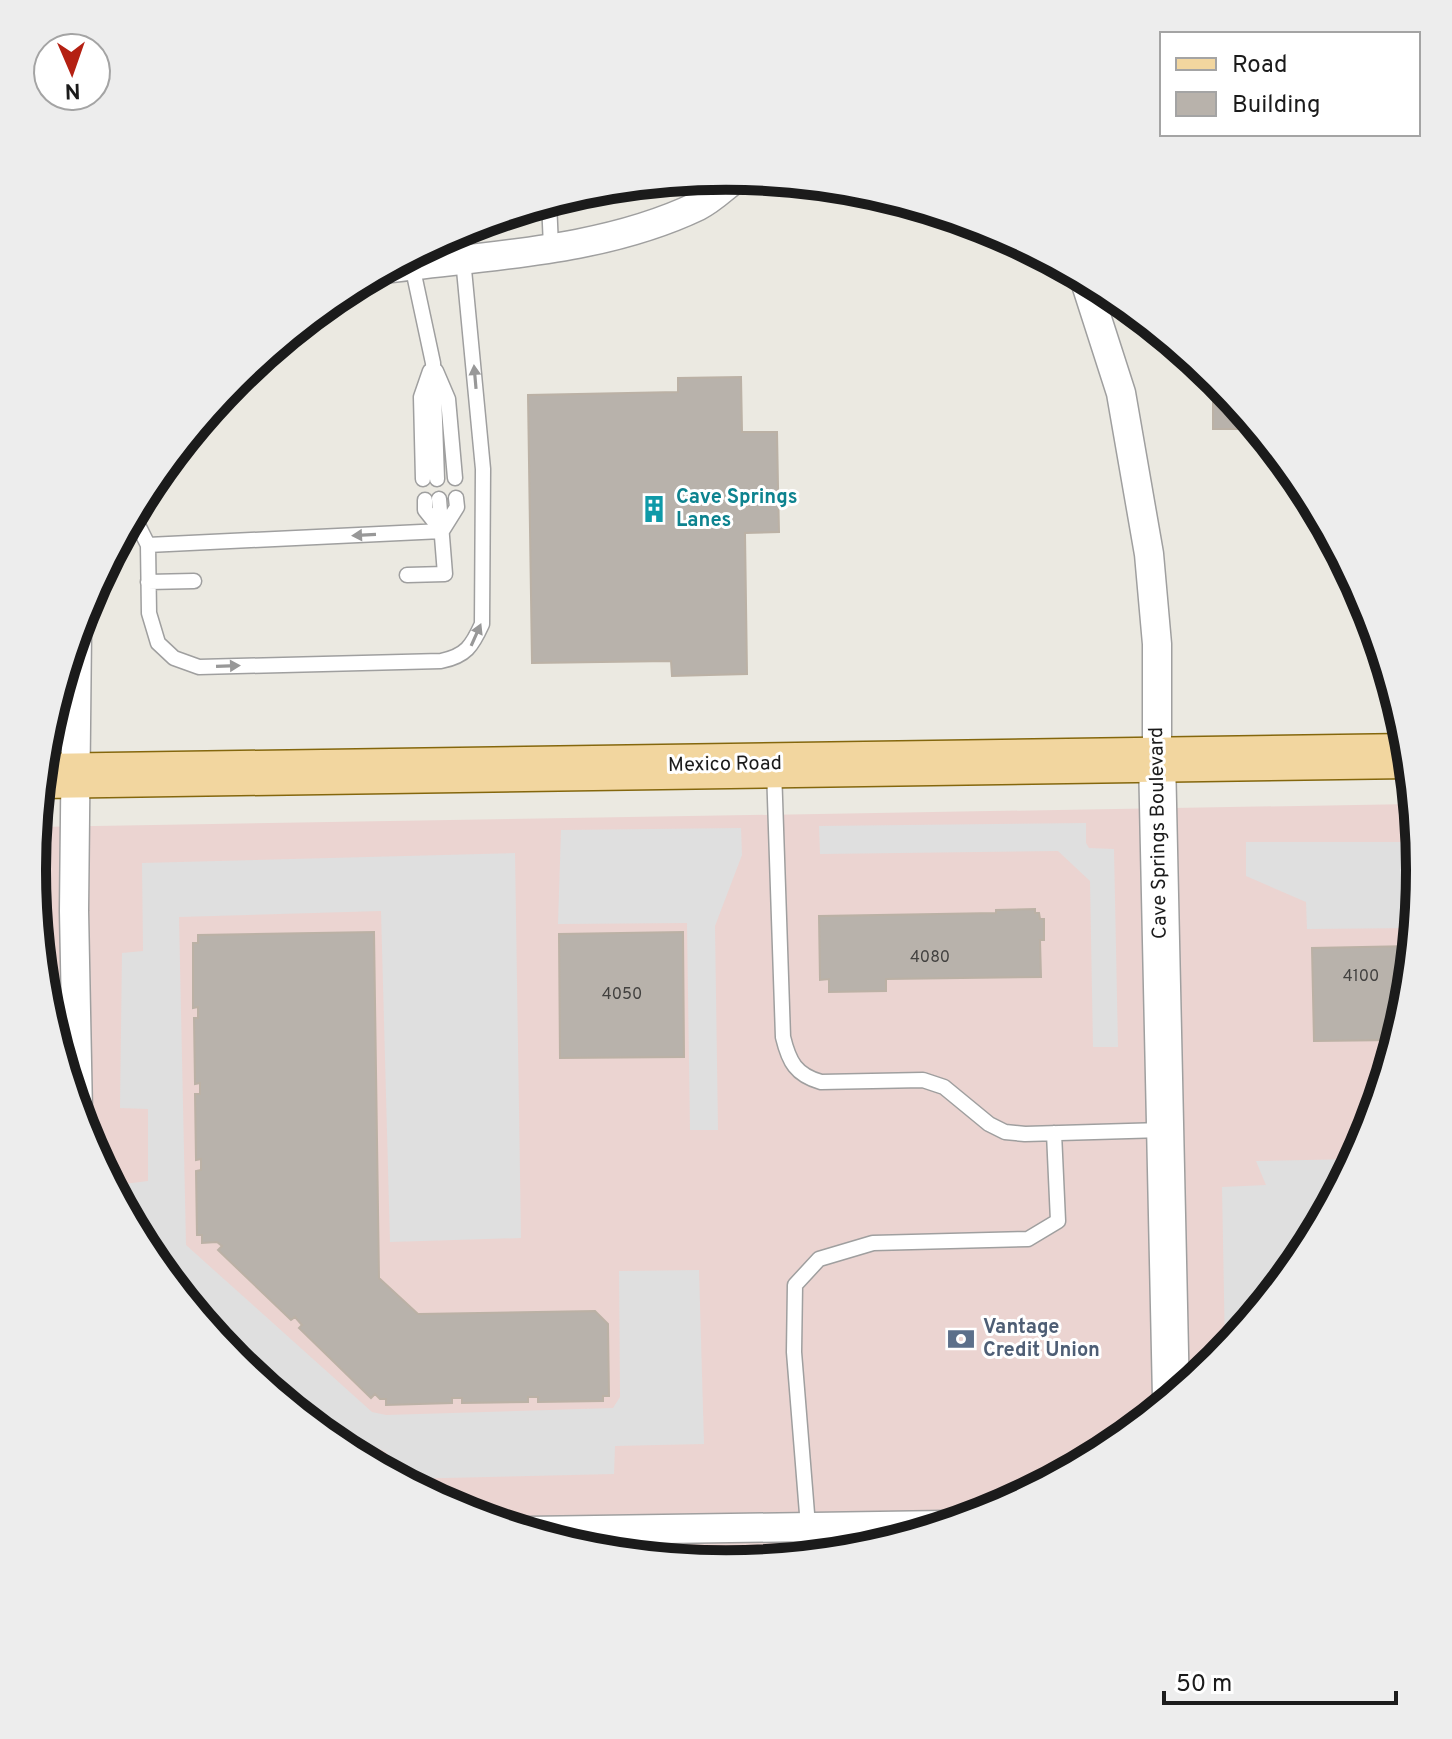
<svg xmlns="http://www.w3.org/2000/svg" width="1452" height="1739" viewBox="0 0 1452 1739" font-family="Overpass,sans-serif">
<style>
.commercial{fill:#ebd4d1}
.parking{fill:#dfdfdf}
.building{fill:#b8b2ab;stroke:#bbb1a5;stroke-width:2}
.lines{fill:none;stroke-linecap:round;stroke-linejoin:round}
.service-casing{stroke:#9f9f9f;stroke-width:17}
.minor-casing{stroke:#9f9f9f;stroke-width:31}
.tertiary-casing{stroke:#9f9f9f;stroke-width:39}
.primary-casing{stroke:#84670d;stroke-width:47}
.service{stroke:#fff;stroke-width:14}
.minor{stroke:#fff;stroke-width:28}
.tertiary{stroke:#fff;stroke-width:36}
.primary{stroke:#f2d69f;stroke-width:44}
.oneway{fill:#989898}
.labels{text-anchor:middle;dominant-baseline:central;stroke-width:6;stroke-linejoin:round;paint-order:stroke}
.number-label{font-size:16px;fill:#42413f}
.culture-label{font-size:20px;font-weight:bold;fill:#0d838f;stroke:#fff;text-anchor:start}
.street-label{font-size:20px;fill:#1b1b1b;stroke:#fff}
.service-label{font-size:20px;font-weight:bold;fill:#4e5e75;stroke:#fff;text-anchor:start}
.rim{fill:none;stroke:#1b1b1b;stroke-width:10}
</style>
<rect width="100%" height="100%" fill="#ebe9e1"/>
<!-- commercial -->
<path class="commercial" d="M1414 804 1420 870 1407 1005 1367 1136 1303 1255 1216 1361 1111 1447 991 1511 861 1550 726 1563 590 1550 460 1510 340 1446 235 1360 149 1255 85 1135 45 1004 32 869 36 827Z"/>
<!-- parking -->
<path class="parking" d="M1086 823V843L1089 848 1114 849 1118 1047H1093L1090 881 1058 851 820 854 819 826Z
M741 828 742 855 715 926 718 1130H690L687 923 558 924 561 830Z
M1246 842H1417L1420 870 1414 928 1307 929 1306 902 1246 876Z
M515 853 521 1238 390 1242 381 911 179 917 186 1245 372 1412 386 1415 613 1408 620 1397 619 1271 699 1270 704 1444 615 1446 614 1474 400 1479 389 1472 387 1453 380 1449 367 1448 357 1456 340 1446 235 1360 149 1255 125 1209 124 1184 148 1181V1109L120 1108 122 953 143 951 142 863Z
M1354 1159 1303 1255 1225 1350 1222 1187 1266 1185 1256 1161Z"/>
<!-- building -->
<path class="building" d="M1213 375 1217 379 1258 429H1213Z
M741 377 742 432H777L778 486 779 532 745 533 747 674 672 676 671 661 532 663 528 395 678 392V378Z
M1035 909V913H1039L1040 919H1044V940H1040L1041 977 886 979V991L829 992V979L820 980 819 916 996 913V910Z
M374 932 379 1278 418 1314 595 1311 608 1324 609 1396H603V1401L538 1402V1397H528V1402L462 1403V1398H452V1403L386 1405V1399H380L375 1394 371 1398 299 1328 302 1325 295 1317 291 1320 218 1250 222 1246 217 1242 202 1243V1235H197L196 1171 201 1170V1159L196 1160 195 1094H200V1083L195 1084 194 1018H198V1007L193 1008V943H198V935Z
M683 932 684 1057 560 1058 559 934Z
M1412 946 1407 1005 1396 1040 1314 1041 1312 948Z"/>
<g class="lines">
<!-- service casing -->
<g class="service-casing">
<path id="service" d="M549 201 551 247
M412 265 433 363 437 479
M436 371 448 399 455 478
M423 479 421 397 430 371
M425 500V510L441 530
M133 515 148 545 149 613 158 643 174 658 199 667 441 661C466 656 472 646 482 624L483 469 463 259
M442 531 457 507 456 498
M148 545 442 531
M407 575 445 574 439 499
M148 582 194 581
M774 769 783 1037C789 1062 796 1075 821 1082L923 1080 944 1087 989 1124 1005 1132 1025 1134 1163 1130
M808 1526 794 1352 795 1285 819 1259 873 1243 1028 1239 1058 1221 1054 1133"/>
</g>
<!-- minor casing -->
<g class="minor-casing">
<path id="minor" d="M385 269C489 255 602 252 698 206 712 199 725 186 737 177
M1084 278 1121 393 1149 554 1157 644V758
M77 631 74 911 78 1113
M528 1531 946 1525"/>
</g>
<!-- tertiary casing -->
<g class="tertiary-casing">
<path id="tertiary" d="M1157 758 1171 1398"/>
</g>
<!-- primary casing -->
<g class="primary-casing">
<path id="primary" d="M41 776 1409 756"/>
</g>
<!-- service -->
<use href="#service" class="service"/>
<!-- minor -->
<use href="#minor" class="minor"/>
<!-- tertiary -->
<use href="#tertiary" class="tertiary"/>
<!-- primary -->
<use href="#primary" class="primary"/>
</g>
<!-- one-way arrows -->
<defs><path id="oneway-solid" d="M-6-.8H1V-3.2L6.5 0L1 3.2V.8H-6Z" transform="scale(2)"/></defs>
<g class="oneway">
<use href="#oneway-solid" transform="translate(475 377) rotate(-95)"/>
<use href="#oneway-solid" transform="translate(364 535) rotate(177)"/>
<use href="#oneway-solid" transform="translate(476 635) rotate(-66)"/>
<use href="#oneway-solid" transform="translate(228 666) rotate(-2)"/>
</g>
<!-- icons -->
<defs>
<g id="building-bare" transform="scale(2.16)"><path d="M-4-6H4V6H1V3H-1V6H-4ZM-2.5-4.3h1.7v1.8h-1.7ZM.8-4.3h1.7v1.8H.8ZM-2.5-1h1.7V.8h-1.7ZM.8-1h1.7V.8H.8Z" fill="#0f9aa8" stroke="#fff" stroke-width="2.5" paint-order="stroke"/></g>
<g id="bank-bare" transform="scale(2.16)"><path d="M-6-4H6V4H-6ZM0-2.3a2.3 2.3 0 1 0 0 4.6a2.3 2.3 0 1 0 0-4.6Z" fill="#5c6f8a" stroke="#fff" stroke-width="2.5" paint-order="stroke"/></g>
</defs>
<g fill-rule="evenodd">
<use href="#building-bare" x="654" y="509"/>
<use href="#bank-bare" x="961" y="1339"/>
</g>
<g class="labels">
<!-- number labels -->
<g class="number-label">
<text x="930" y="958">4080</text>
<text x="1361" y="977">4100</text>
<text x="622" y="995">4050</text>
</g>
<!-- culture labels -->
<g class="culture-label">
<text x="676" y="498">Cave Springs<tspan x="676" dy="23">Lanes</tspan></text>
</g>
<!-- street labels -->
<g class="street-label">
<text transform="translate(725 765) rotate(-1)">Mexico Road</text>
<text transform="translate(1159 833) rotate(-91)">Cave Springs Boulevard</text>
</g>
<!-- service labels -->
<g class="service-label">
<text x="983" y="1328">Vantage<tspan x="983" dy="23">Credit Union</tspan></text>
</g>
</g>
<!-- crop -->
<path d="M0 0H1452V1739H0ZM46 870a680 680 0 1 1 1360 0a680 680 0 1 1-1360 0Z" fill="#ededed" fill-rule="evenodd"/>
<path class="rim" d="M46 870a680 680 0 1 1 1360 0a680 680 0 1 1-1360 0Z"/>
<!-- legend -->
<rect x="1160" y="32" width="260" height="104" fill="#ffffff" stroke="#a4a4a4" stroke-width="2"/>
<rect x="1176" y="58" width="40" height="12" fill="#f2d69f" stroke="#a4a4a4" stroke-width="2"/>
<text x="1232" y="72" font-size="24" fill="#1b1b1b">Road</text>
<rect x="1176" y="92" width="40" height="24" fill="#b8b2ab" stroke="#a4a4a4" stroke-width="2"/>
<text x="1232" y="112" font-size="24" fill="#1b1b1b">Building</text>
<!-- north arrow -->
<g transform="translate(72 72) rotate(178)"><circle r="38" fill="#ffffff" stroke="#a4a4a4" stroke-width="2"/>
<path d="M0-6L14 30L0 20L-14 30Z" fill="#b42012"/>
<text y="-12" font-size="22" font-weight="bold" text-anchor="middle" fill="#1b1b1b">N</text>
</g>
<!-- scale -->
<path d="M1164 1691v12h232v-12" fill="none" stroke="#1b1b1b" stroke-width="4"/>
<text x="1176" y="1691" font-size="24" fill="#1b1b1b" stroke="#ffffff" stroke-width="6" paint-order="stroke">50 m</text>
</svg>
